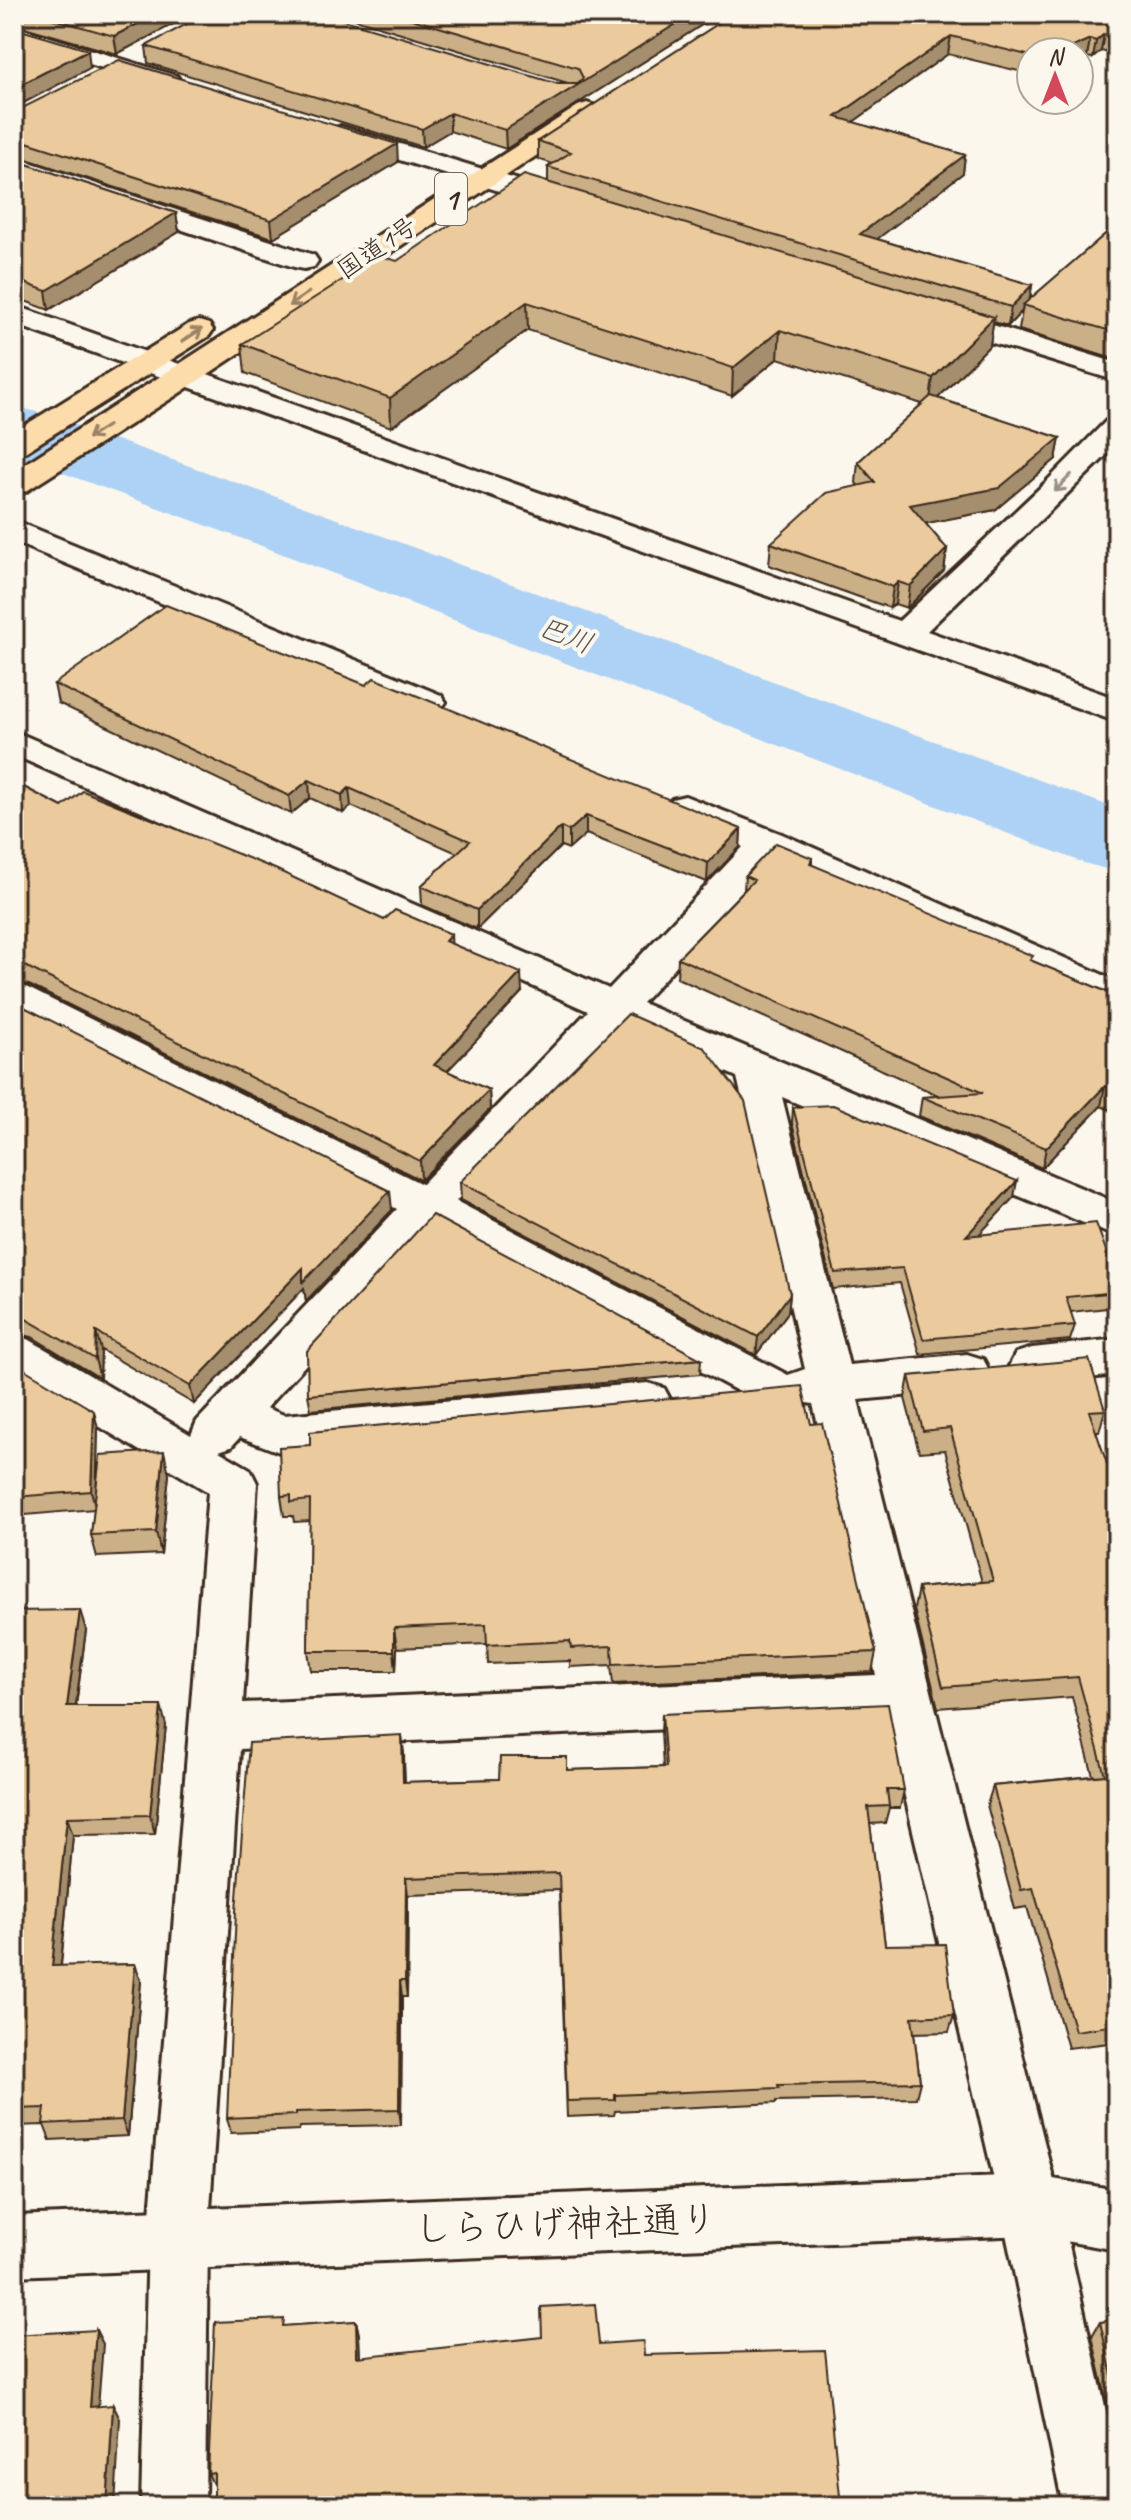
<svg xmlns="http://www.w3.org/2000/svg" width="1131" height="2520" viewBox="0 0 1131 2520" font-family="Caveat,'Klee One',sans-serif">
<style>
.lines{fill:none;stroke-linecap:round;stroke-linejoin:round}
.river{fill:#add2f6;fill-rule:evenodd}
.street-casing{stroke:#3b2a1e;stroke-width:6}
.secondary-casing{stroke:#3b2a1e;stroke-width:6}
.highway-casing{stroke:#3b2a1e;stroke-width:6}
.street{fill:#fbf7ec;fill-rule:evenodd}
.secondary{fill:#fbf7ec;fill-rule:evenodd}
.highway{fill:#fddcac;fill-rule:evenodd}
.wall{fill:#caaf87;stroke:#3b2a1e;stroke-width:2}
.shaded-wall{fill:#a48e6e;stroke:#3b2a1e;stroke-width:2}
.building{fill:#ebcb9d;stroke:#3b2a1e;stroke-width:2}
.oneway{stroke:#9c8365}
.oneway2{stroke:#9b9085}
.labels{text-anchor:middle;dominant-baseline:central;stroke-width:8;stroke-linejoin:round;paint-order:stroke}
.far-street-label{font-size:26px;fill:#3b2a1e;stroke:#fbf7ec}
.far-water-label{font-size:28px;font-style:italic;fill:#585454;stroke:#fbf7ec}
.shield{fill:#fbf7ec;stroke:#75685c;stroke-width:2}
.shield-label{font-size:30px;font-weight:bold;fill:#3b2a1e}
.near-street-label{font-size:38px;fill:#3b2a1e;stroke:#fbf7ec}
</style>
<rect width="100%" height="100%" fill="#fbf7ec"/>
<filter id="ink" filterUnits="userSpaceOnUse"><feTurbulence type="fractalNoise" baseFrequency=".0125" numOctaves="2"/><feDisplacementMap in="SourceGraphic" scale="16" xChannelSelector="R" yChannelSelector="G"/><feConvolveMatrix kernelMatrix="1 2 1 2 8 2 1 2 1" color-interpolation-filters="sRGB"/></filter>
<g filter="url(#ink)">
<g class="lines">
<!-- river -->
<path class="river" d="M14 406 41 413 310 509 1117 809V872L1084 863 254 543 14 455Z"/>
<!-- street casing -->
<g class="street-casing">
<path id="street" d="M14 26 177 76 180 81 177 86 168 88 14 41Z
M341 126 575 197 579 203 575 209H557L332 139 328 134 332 129Z
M14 157 314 255 318 261 314 267 304 269 294 267 14 174Z
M14 305 899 621 1044 484 1106 421 1117 418V445L927 631 1117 699V722L14 324Z
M934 307 1117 363V381L924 322 920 316 924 310Z
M14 520 441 695 446 702 441 709 429 712 417 709 14 542Z
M14 731 609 989 743 847 672 815 667 807 672 799 685 796 782 834 1117 981V1011L773 860 642 1003 1117 1203V1237L782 1097 849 1365 967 1354 983 1359 990 1372 983 1385 967 1390 858 1400 1060 2205 1117 2460V2506H1063L1000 2205 887 1719 240 1749 208 2240 205 2506H141L148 2240 208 1492 14 1375V1335L30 1340 191 1435 197 1421 397 1209 14 1015V984L28 988 422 1184 588 1011 14 755ZM621 1026 737 1077 805 1369 788 1375 456 1201ZM432 1227 760 1403 776 1408 793 1401 813 1404 876 1675 243 1703 257 1483 250 1469 219 1451 231 1447 240 1437 282 1453 648 1419 664 1414 671 1401 664 1388 648 1383 284 1415 266 1408Z
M1117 1339V1375L1032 1384 1016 1379 1009 1366 1016 1353 1032 1348Z"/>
</g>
<!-- secondary casing -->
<g class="secondary-casing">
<path id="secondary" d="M1030 2175 1117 2190V2250L1030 2235 14 2276V2216Z"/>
</g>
<!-- highway casing -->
<g class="highway-casing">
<path id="highway" d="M587 103 596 106 600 111 596 116 175 396 25 492 14 494V471L578 106Z
M199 321 209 324 213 330 209 336 25 452 14 454V432L189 324Z"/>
</g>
<!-- street -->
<use href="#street" class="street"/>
<!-- secondary -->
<use href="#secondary" class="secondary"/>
<!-- highway -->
<use href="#highway" class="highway"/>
</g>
<!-- wall -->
<path class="wall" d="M14 14H192L117 54 14 24Z
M338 14H719L506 149 450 131 423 147 148 63 146 46 558 84H571Z
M733 14H1117V55L1101 51 1093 58 1031 52V74L948 54 853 122 965 155 963 173 877 239 1032 285 1030 299 1117 224V360L1019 330 1022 311 1008 326 993 322 990 345 938 398 1060 438 1056 459 995 510 925 523 947 549 944 571 907 608 895 604 890 608 769 565 771 543 858 485 856 483 858 462 922 404 778 358 732 396 528 330 391 427 245 373 242 344 548 182V167L553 164 538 159V141Z
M14 112 398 162 273 238 14 155Z
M14 160 176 213 179 232 49 310 14 297Z
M54 684 366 685 741 829 740 847 707 882 586 834 569 849 561 846 477 929 422 905 421 886 457 853 351 806 343 813 310 798 291 814 58 703Z
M14 782 62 807 451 944 522 992 447 1071 489 1090 490 1109 421 1180 29 985 14 982Z
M812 858V865L1032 961 1117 996V1113L1101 1106 1042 1168 919 1116 922 1097 940 1096 677 978 678 958 744 890 745 876Z
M14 1002 392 1210 306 1301 304 1288 194 1404 101 1350 100 1378 32 1337 14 1333Z
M793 1107 1014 1197 979 1234 1117 1281 1116 1307 1070 1312 1075 1325 1070 1340 920 1354 900 1283 833 1289 792 1123Z
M460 1182 790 1294 788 1312 756 1355 461 1200Z
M701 1359 700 1374 311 1410 308 1395Z
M14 1363 98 1429 96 1484 169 1474 161 1554 97 1557 91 1535 94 1509 14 1516Z
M909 1376 1105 1410 1099 1432H1096L1117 1493V2042L1068 2048 1027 1907 1015 1909 987 1805 993 1786 1093 1776 1072 1697 938 1708 914 1609 918 1588 982 1582 945 1450 919 1452 905 1398Z
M811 1424 876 1652 872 1672 613 1684 611 1665 570 1667V1661L488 1664 487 1644 397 1648 396 1671H311L308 1651 310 1521 294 1522 293 1516H284L281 1496Z
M14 1611 86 1630 76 1706 166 1725 155 1834 73 1835 61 1966 135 1964 141 1981 128 2136 50 2140 44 2125 14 2126Z
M662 1714 904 1790 900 1808H889L885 1823 870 1824 885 1945 954 2015 949 2032 914 2033 920 2082 916 2098 776 2101V2103L615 2111 614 2115 567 2117 559 1890 408 1895 407 1997H402L401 2125 300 2127 299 2130 231 2133 227 2118 402 1735 405 1782 499 1779 567 1770 663 1767 661 1732Z
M1117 2320V2446L1092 2336 1100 2322Z
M356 2321 359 2335 360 2357 599 2344 214 2486 208 2474 286 2326Z"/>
<!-- shaded-wall -->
<path class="shaded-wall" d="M157 14H192L117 54 114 36Z
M692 14H719L506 149 505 130Z
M1104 34 1101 51 1093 58 1096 41Z
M951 36 948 54 835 135 836 117Z
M1090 39 1087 57 1079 60V52H1061Z
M88 50 90 68 14 108V88Z
M450 113V131L423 147 422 129Z
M397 144 398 162 273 238 271 220Z
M965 155 963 173 859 253 860 234Z
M176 213 179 232 49 310 46 291Z
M1032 285 1029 304 1023 305 1022 311 1008 326 1011 307Z
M527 302 528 330 391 427 390 398Z
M994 317 990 345 929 407 933 378Z
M780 330 778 358 732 396 733 368Z
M1060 438 1056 459 995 510 907 527 910 505Z
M947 549 944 571 907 608 910 586Z
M898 582 895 604 890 608 893 587Z
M309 780 310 798 291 814 289 796Z
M349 788 351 806 343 813 342 795Z
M586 816V834L569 849V831Z
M561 827V846L477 929V910Z
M741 829 740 847 707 882 708 863Z
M451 934 452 954 445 941Z
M521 973 522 992 435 1084 434 1065Z
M1105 1086 1101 1106 1042 1168 1046 1148Z
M489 1090 490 1109 421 1180 420 1161Z
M1017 1181 1014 1197 963 1252 966 1236Z
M390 1191 392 1210 306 1301 304 1288 194 1404 190 1386 303 1268Z
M790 1294 788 1312 756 1355 758 1337Z
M96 1332 101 1350 100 1378 95 1359Z
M94 1411 98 1429 96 1509 91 1491Z
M164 1451 169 1474 161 1554 156 1532Z
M80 1610 86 1630 73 1725 67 1706Z
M394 1628 397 1648 396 1671 394 1651Z
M161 1706 166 1725 155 1834 150 1815Z
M402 1735 404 1753 405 1800 403 1782Z
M67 1817 73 1835 59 1983 52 1966Z
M406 1878 408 1895 407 1997 405 1981Z
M135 1964 141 1981 128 2136 122 2120Z
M400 1981 402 1997 401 2125 399 2109Z
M356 2321 359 2335 360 2371 357 2357Z
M96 2330 103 2344 97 2420 90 2407Z
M113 2405 120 2419 115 2506H107Z"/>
<!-- building -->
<path class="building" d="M36 14H157L114 36Z
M205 14H324L558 84H577L583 78 578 68 395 14H692L505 130 450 113 422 129 146 46Z
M733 14H1117V37L1104 34 1096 41 1090 39 1061 52H1031V56L951 36 836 117 965 155 860 234 1032 285 1011 307 548 167 571 152 538 141Z
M14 28 88 50 14 88Z
M119 60 397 144 271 220 14 138V112Z
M14 160 176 213 46 291 14 279Z
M524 175 994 317 933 378 780 330 733 368 527 302 390 398 242 344 380 256 397 261Z
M1117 224V333L1023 305Z
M931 396 1060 438 999 488 910 505 947 549 910 586 898 582 893 587 771 543 826 493 875 482 858 462Z
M166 605 366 685 374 678 741 829 708 863 586 816 569 831 561 827 477 910 421 886 470 841 349 788 342 795 309 780 289 796 54 684Z
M14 782 62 807 83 791 275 869 384 920 395 910 451 934 445 941 521 973 434 1065 489 1090 420 1161 25 966 14 964Z
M776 843 812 858 810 864 1033 956 1030 960 1117 996V1091L1105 1086 1046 1148 922 1097 983 1093 678 958 754 880 745 876Z
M14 1002 390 1191 303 1282V1268L190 1386 96 1332 95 1359 26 1319 14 1316Z
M628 1014 705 1048 745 1101 790 1294 758 1337 460 1182Z
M833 1105 1017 1181 966 1236 1096 1223 1117 1281V1292L1066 1297 1075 1325 923 1339 903 1268 835 1273 793 1107Z
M432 1215 701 1359 308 1395 307 1351Z
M1089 1359 1105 1410 1089 1411 1117 1493V2025L1075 2031 1033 1888 1021 1890 993 1786 1105 1775 1078 1677 943 1687 918 1588 993 1581 950 1428 923 1431 909 1376Z
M14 1363 94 1411 91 1491 14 1497Z
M802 1386 811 1424 822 1423 876 1652 613 1664 612 1646 571 1648 570 1641 487 1645 486 1624 394 1628V1651H308L310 1500 291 1502V1495L281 1496 279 1447 310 1445V1432Z
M164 1451 156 1532 91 1535 100 1455Z
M80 1610 67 1706H161L150 1815 67 1817 52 1966 135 1964 122 2120 43 2124 45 2108 14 2109V1611Z
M888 1704 904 1790H887L889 1806 868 1807 885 1945 945 1944 954 2015 912 2017 920 2082 778 2085 779 2088 615 2095V2100L567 2101 559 1873 406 1878 405 1981H400L399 2109 296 2112V2115L227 2118 236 1911 249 1743 402 1735 403 1782 499 1779 500 1757H567V1770L666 1767 662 1714Z
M595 2304 599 2344 643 2341 644 2355 825 2350 841 2506H214V2473L208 2474 215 2322 284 2319 283 2326 356 2321 357 2357 542 2337 541 2307Z
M1117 2320V2397L1100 2322Z
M96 2330 90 2407 113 2405 107 2506H14V2335Z"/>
<!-- one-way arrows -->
<defs><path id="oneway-shaft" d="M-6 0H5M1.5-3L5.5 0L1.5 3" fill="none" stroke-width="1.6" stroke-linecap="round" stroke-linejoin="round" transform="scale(2)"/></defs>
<g class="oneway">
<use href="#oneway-shaft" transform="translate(299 299) rotate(146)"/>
<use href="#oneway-shaft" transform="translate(192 335) rotate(-33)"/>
<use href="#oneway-shaft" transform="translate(98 432) rotate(148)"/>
</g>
<use class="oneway2" href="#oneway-shaft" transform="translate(1063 483) rotate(134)"/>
</g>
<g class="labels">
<!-- far-street labels -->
<g class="far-street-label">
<text transform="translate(377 248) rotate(-34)">国道1号</text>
</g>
<!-- far-water labels -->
<g class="far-water-label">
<text transform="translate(566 635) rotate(21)">巴川</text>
</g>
<!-- shield labels -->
<rect class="shield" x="435" y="173" width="32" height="52" rx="6"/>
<g class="shield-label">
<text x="451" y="199">1</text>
</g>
<!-- near-street labels -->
<g class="near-street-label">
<text transform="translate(566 2224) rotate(-2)">しらひげ神社通り</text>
</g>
</g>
<!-- margin -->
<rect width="1131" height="2520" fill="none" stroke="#fbf7ec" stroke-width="48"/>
<rect x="24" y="24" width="1083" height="2472" fill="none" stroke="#3b2a1e" stroke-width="3" filter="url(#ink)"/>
<!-- north arrow -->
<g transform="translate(1055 76)"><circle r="38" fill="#fbf7ec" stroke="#aea59a" stroke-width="2"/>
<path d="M0-6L14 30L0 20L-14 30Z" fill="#d1495b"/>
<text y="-12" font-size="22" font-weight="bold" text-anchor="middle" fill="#3b2a1e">N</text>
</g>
</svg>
